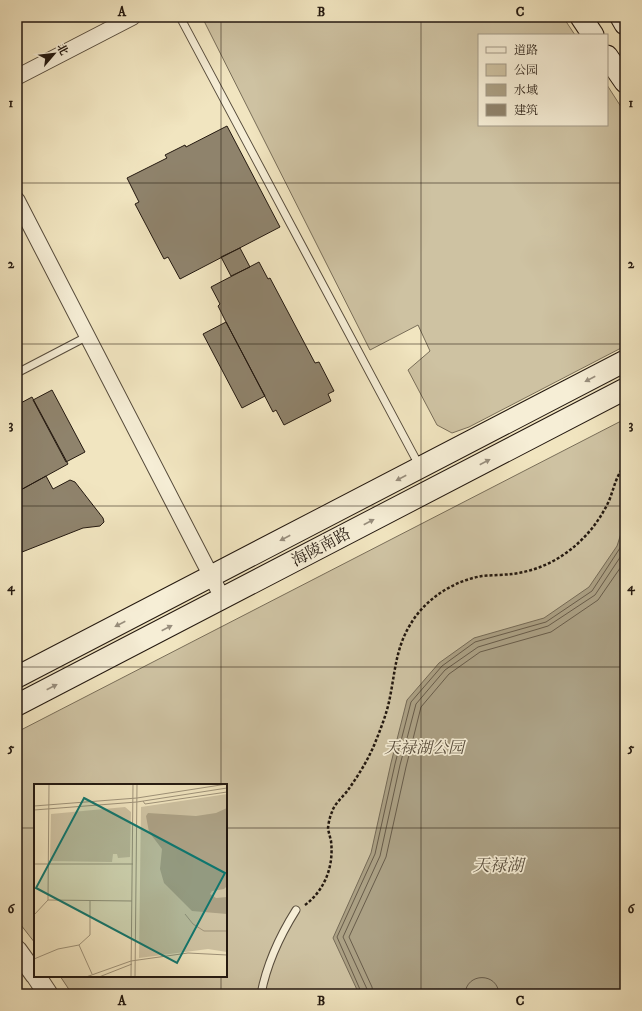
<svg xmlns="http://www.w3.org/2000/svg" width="642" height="1011" viewBox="0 0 642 1011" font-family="'IM FELL DW Pica','Noto Serif SC',serif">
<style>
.green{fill:#cec2a2;stroke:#796e59}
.water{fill:#aba084;stroke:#756a56}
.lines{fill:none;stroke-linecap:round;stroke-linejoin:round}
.shore{stroke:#685c4a;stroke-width:1}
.building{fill:#8f836c;stroke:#241910}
.service-casing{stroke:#574c3c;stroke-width:9}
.minor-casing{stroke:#574c3c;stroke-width:17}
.tertiary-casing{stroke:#574c3c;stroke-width:21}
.secondary-casing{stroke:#241910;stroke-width:23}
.path{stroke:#241910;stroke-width:2.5;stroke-dasharray:3 2;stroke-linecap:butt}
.service{stroke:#f6eed6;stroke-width:7}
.minor{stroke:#f6eed6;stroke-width:15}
.tertiary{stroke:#f6eed6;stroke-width:19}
.secondary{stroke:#f6eed6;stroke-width:21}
.oneway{fill:#988e7d}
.grid{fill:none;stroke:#241910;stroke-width:1;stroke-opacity:0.55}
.labels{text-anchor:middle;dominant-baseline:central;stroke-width:3.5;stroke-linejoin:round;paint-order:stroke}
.street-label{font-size:16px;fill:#241910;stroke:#f6eed6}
.park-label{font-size:16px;font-style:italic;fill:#574c3c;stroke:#f6eed6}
.water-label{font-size:17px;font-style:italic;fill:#5a4f3e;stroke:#f6eed6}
.inset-road{fill:none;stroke:#9f937a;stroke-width:1}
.view{fill:#0f766e;fill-opacity:0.15;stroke:#0f766e;stroke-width:2}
.inset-edge{fill:none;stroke:#241910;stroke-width:2}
.neatline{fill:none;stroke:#241910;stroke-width:1.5}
.grid-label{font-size:13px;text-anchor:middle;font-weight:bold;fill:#241910}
</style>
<rect width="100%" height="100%" fill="#f1e5c0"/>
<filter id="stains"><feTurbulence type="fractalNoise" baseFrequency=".005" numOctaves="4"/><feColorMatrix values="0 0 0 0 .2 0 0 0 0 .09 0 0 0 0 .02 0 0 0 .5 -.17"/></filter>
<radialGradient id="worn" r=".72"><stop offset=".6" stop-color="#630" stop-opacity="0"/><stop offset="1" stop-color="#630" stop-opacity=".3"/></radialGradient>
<!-- green -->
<path class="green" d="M202 17H563L575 35H479V125H607V85L625 113V346L469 427 452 433 437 425 408 370 430 351 418 325 370 350Z
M625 419V994H72L60 976H226V785H35V943L17 920V732Z"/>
<!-- water -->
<path class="water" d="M625 521V994H508L481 992 479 994H359L333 938 371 853 391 763 407 700 439 663 474 638 544 618 589 587 617 546Z"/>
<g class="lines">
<!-- shore -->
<path class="shore" d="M362 994 337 937 375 854 395 764 411 702 442 666 475 642 546 622 592 591 620 548 625 534
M367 994V989L343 937 380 856 400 765 416 704 445 670 478 647 548 626 595 595 625 550
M373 994 372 987 349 937 386 857 406 767 421 707 449 674 480 652 551 632 598 600 625 561
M465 994C466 972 498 972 499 994"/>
</g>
<!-- building -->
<path class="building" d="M227 126 280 227 180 279 168 257 164 259 135 204 139 202 127 178 167 158 165 155 185 145 186 147Z
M240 248 250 267 231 276 221 257Z
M259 262 268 279 270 278 315 363 319 362 334 391 328 394 331 401 284 425 276 410 273 412 226 322 218 306 220 304 211 287Z
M226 322 265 396 242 408 203 334Z
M52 390 85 452 66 462 33 400Z
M32 397 68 464 17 492V405Z
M46 476 53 489 70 480 75 482 103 518 104 522 100 526 83 528 17 554V492Z"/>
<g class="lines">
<!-- service casing -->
<g class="service-casing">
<path id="service" d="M180 17 420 467
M17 373 88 336
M261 994C267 963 279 937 296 910"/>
</g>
<!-- minor casing -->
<g class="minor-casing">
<path id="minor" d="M17 77 133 17
M17 200 223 599"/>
</g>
<!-- tertiary casing -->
<g class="tertiary-casing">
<path id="tertiary" d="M17 950 35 975
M36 976 48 994"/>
</g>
<!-- secondary casing -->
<g class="secondary-casing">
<path id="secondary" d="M581 17 593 35
M621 17 625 24
M607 56 625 82
M17 677 625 361
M17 705 625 389"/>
</g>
<!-- path -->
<path class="path" d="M305 905C325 890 334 866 331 841 330 837 329 833 328 829 328 825 330 816 332 812 334 804 343 797 348 790 358 776 368 760 375 743 381 728 387 713 390 697 395 672 396 648 410 625 425 599 453 581 482 576 492 575 503 575 512 574 529 572 546 566 560 557 582 543 598 524 609 501 614 488 616 476 625 465"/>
<!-- service -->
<use href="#service" class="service"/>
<!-- minor -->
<use href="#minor" class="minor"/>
<!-- tertiary -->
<use href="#tertiary" class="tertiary"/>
<!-- secondary -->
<use href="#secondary" class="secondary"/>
</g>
<!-- one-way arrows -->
<defs><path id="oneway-solid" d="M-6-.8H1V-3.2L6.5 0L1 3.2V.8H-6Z"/></defs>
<g class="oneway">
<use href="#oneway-solid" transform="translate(590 379) rotate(152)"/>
<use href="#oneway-solid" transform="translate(485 462) rotate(-28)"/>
<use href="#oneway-solid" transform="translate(401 478) rotate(152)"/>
<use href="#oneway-solid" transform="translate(369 522) rotate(-28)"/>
<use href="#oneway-solid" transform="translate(285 538) rotate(152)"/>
<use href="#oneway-solid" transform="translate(120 624) rotate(153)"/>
<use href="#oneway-solid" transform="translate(167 628) rotate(-27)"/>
<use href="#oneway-solid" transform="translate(52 687) rotate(-27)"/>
</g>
<!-- grid -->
<path class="grid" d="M221 17V785M421 17V994M17 183H625M17 344H625M17 506H625M17 667H625M17 828H35M226 828H625M221 976V994"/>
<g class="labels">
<!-- street labels -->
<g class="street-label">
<text transform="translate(321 547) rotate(-28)">海陵南路</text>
</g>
<!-- park labels -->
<g class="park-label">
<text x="424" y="748">天禄湖公园</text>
</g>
<!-- water labels -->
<g class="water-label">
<text x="498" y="866">天禄湖</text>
</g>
</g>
<!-- overview -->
<g transform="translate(34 784)">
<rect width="193" height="193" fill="#f1e5c0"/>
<path d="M193 10V168L174 165 105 174 107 23ZM91 23 97 28 96 73 84 74 83 70H79L78 78 16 77 17 30Z" fill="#cec2a2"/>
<path d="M193 24V102L190 105 178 107 176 110 182 114 193 113V130L158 127 130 99 126 85 128 65 115 48 112 32 114 29 162 32 182 29Z" fill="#aba084"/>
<path class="inset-road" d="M15 0 14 116 98 117M109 17 111 20 193 8M0 22 103 14 193 0M0 26 103 18 193 4M0 80H99M151 130 159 140 170 147H193M0 131 14 116M45 161 56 151V116M0 175 24 165 45 161 58 190M52 193 97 177 154 169 193 171M65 193 98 180M97 193 99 0M101 193 103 0"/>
<path class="view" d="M50 14 191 89 143 179 2 104Z"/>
<rect width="193" height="193" class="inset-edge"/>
</g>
<!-- margin -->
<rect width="642" height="1011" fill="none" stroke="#f1e5c0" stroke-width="44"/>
<!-- legend -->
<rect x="478" y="34" width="130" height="92" fill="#f6eed6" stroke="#a29987"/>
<rect x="486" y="47" width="20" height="6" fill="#f6eed6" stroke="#a29987"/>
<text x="514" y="54" font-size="12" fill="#241910">道路</text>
<rect x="486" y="64" width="20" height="12" fill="#cec2a2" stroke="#a29987"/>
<text x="514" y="74" font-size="12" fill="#241910">公园</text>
<rect x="486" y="84" width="20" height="12" fill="#aba084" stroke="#a29987"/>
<text x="514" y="94" font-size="12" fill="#241910">水域</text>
<rect x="486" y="104" width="20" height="12" fill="#8f836c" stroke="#a29987"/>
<text x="514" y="114" font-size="12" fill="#241910">建筑</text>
<!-- north arrow -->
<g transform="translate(54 54) rotate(62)" stroke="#f6eed6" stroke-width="3" paint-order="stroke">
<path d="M0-3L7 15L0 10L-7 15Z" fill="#241910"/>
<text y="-6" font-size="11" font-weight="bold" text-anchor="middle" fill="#241910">北</text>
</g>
<rect x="22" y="22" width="598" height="967" class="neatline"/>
<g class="grid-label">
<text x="122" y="16">A</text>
<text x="321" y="16">B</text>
<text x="520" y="16">C</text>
<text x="11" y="107">1</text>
<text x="631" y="107">1</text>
<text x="11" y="268">2</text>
<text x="631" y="268">2</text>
<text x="11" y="429">3</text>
<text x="631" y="429">3</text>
<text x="11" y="591">4</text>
<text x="631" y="591">4</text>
<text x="11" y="752">5</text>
<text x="631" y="752">5</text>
<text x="11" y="913">6</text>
<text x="631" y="913">6</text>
<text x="122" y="1005">A</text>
<text x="321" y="1005">B</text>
<text x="520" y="1005">C</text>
</g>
<rect width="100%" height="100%" filter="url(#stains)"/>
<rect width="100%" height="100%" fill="url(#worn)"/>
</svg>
